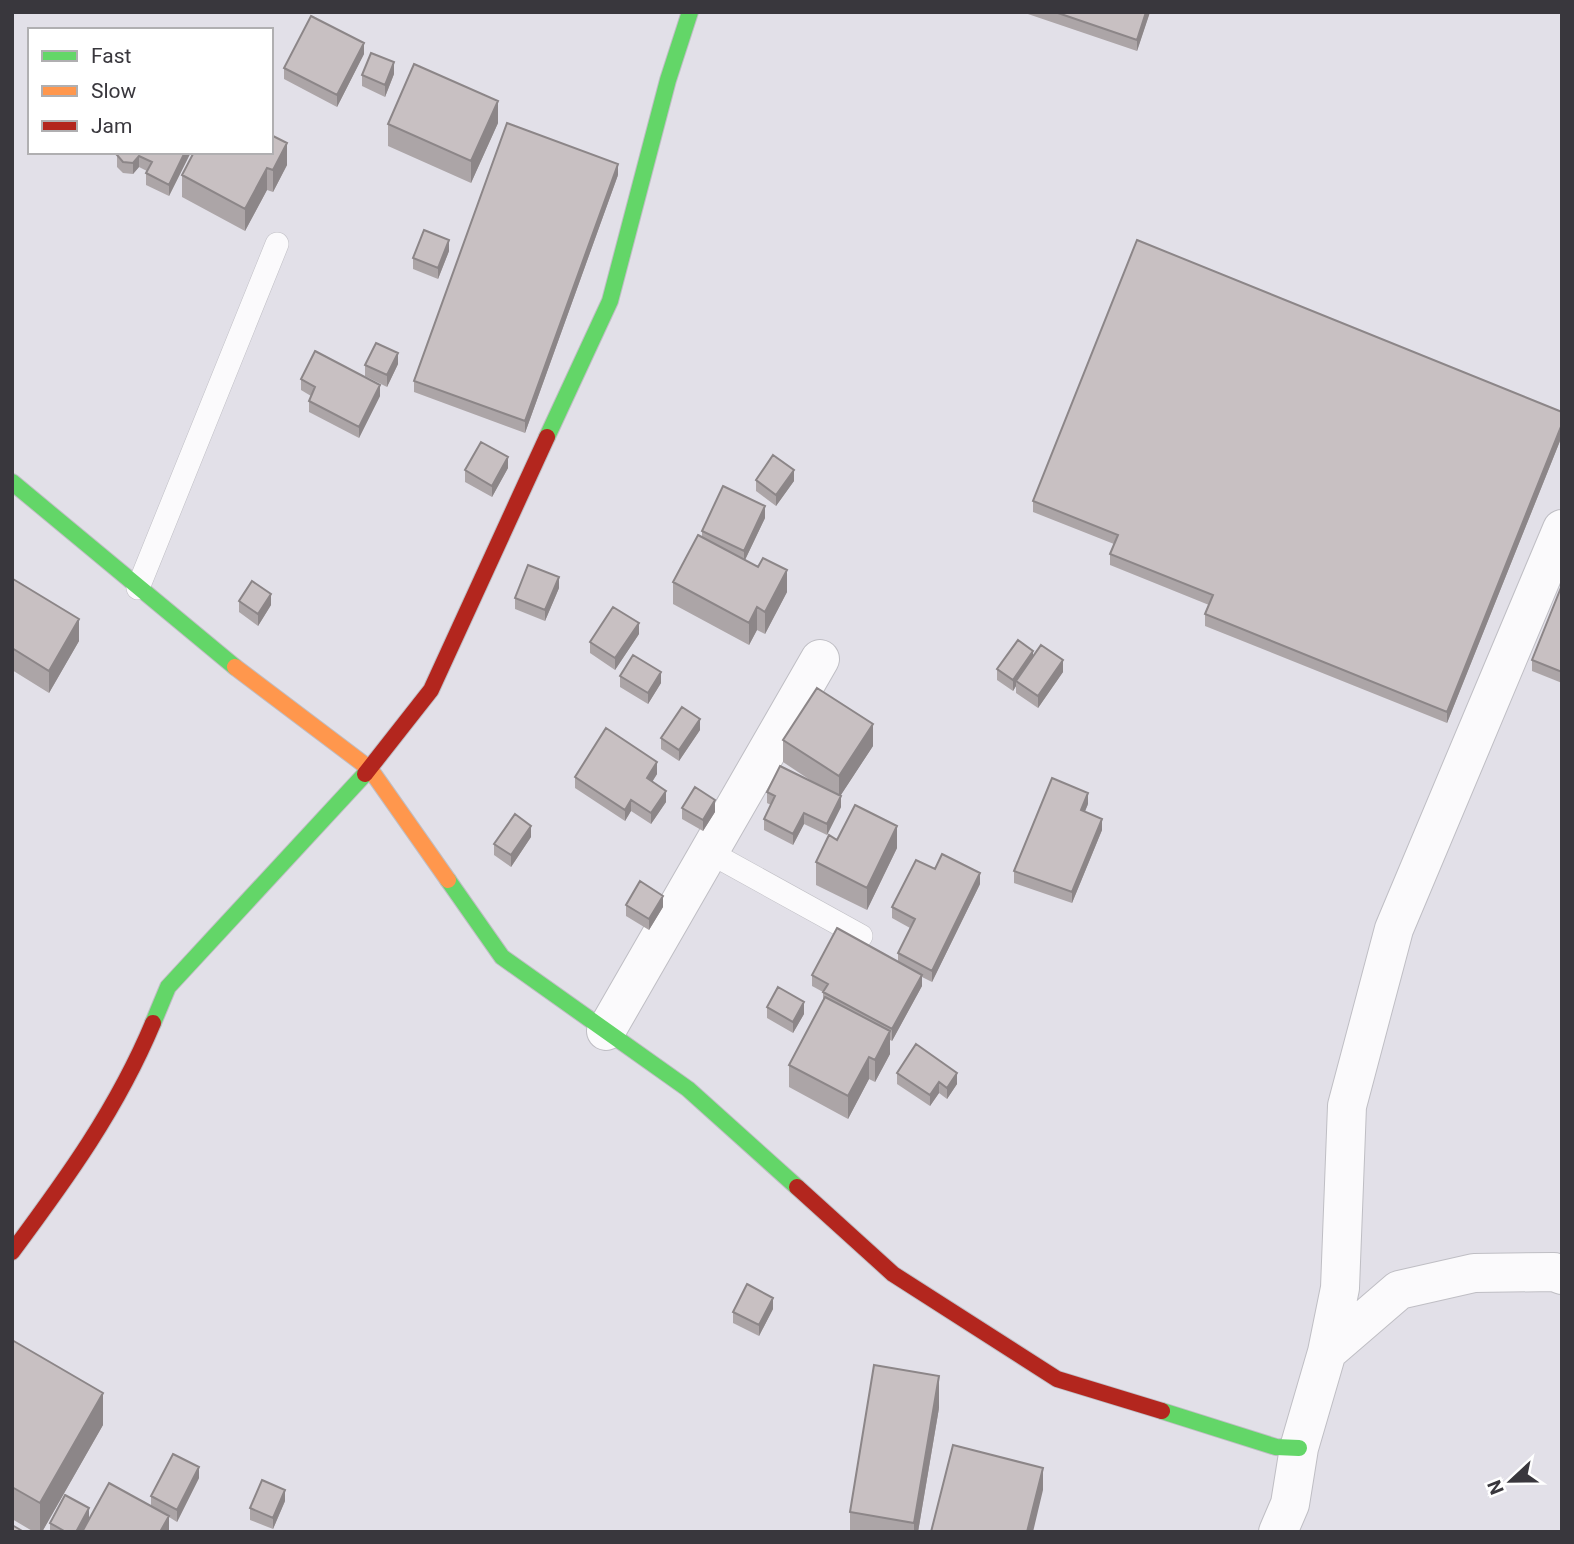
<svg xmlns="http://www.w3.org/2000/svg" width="1574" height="1544" viewBox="0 0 1574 1544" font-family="Roboto,sans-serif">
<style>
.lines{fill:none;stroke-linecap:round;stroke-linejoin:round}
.lane-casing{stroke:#bfbec4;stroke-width:24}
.street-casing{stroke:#bfbec4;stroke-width:40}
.fast-casing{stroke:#bfbec4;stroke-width:18}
.slow-casing{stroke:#bfbec4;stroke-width:18}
.jam-casing{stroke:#bfbec4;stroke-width:18}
.lane{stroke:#fbfafc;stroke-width:23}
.street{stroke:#fbfafc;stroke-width:38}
.fast{stroke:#63d668;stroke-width:16}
.slow{stroke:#ff974d;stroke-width:16}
.jam{stroke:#b3261e;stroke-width:16}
.wall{fill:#aca5a7}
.shaded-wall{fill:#8c8688}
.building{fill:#c8c0c2;stroke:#8c8688;stroke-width:2}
</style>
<rect width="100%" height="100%" fill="#e2e0e8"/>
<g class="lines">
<!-- lane casing -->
<g class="lane-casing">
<path id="lane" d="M138 588 277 244
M709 852 861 936"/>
</g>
<!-- street casing -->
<g class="street-casing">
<path id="street" d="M606 1031 820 659
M1327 1352 1399 1290 1474 1273 1554 1272 1562 1275
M1278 1532 1290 1504 1299 1448 1327 1352 1340 1288 1347 1106 1394 929 1562 529"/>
</g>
<!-- fast casing -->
<g class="fast-casing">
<path id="fast" d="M547 437 610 301 668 80 690 12
M12 482 235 667
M448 880 502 957 688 1089 797 1187
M153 1023 168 987 365 774
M1162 1411 1276 1447 1299 1448"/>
</g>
<!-- slow casing -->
<g class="slow-casing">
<path id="slow" d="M235 667 370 769 448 880"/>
</g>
<!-- jam casing -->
<g class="jam-casing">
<path id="jam" d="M365 774 431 690 547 437
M797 1187 893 1274 1057 1379 1162 1411
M12 1252C67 1178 117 1109 153 1023"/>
</g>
<!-- lane -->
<use href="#lane" class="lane"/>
<!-- street -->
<use href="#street" class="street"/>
<!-- fast -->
<use href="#fast" class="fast"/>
<!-- slow -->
<use href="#slow" class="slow"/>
<!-- jam -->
<use href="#jam" class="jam"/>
</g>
<!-- wall -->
<path class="wall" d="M1022 12H1150L1137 51Z
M364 54 337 107 284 79V68Z
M394 74 385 97 362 86V75Z
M498 123 471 183 388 146V124Z
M112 152H191L169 196 146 185V173L147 171 139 167 133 174 123 173 117 167V156L112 153Z
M192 152H271L287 165 273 192 267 190 245 231 182 197V175L192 157Z
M618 175 525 433 414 392V381Z
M449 251 438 279 413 269V258Z
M398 364 387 387 365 376V365Z
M301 379 380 396 359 438 309 412V401L311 396 301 390Z
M1562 412V436L1447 723 1205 626V614L1209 605 1110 565V554L1114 544 1033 512V501Z
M508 468 492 497 465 482V470Z
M756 480 794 481 776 506 756 491Z
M765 518 745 560 787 592 765 634 757 630 749 645 673 604V582L702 537V531Z
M12 580 79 641 49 693 12 670Z
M1562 585V683L1532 671V660Z
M559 588 545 621 515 609V598Z
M239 601 271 605 258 626 239 612Z
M639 634 615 670 590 653V642Z
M1033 658 1063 672 1038 708 1016 693V686L1013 691 997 680V669Z
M620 676 661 683 648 704 620 687Z
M700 730 679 761 661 749V738Z
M783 740 873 746 840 796 841 807 827 835 804 824 793 845 764 830V819L771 805 767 803V792L816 784 783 762Z
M657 774 652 782 666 802 651 824 631 811 625 821 575 788V777Z
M1088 804 1085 811 1102 830 1072 903 1014 883V871Z
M682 808 715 812 703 831 682 819Z
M531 837 511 867 494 855V844Z
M837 840 897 848 867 910 816 885V862Z
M935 869 980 884 932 982 922 977V986L892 1041 890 1040V1054L875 1082 869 1079 848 1119 789 1087V1065L823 1000V992L812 986V975L898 961V953L910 928 892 918V907Z
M626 905 663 907 649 930 626 916Z
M767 1007 804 1014 793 1033 767 1018Z
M897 1073 957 1084 947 1099 939 1093 930 1106 897 1084Z
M773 1309 759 1336 733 1323V1312Z
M12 1340 103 1425 42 1532H34L12 1519Z
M939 1408 918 1532H850V1512Z
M199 1478 177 1522 169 1517V1532H50V1523L89 1519 151 1506V1496Z
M285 1501 273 1529 250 1520V1508Z"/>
<!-- shaded-wall -->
<path class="shaded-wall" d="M1146 12H1150L1137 51V40Z
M364 43V54L337 107V95Z
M394 62V74L385 97V85Z
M498 101V123L471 183V161Z
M287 143V165L273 192V170Z
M185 152H191L169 196V185Z
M139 156V167L133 174V163Z
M618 164V175L525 433V421Z
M267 168V190L245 231V209Z
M449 240V251L438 279V268Z
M398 353V364L387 387V375Z
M380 385V396L359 438V427Z
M1562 424V436L1447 723V712Z
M508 457V468L492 497V486Z
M794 470V481L776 506V495Z
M765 506V518L744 562V551Z
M787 570V592L765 634V612Z
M559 577V588L545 621V610Z
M271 594V605L258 626V614Z
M757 607V630L749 645V623Z
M79 619V641L49 693V671Z
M639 623V634L615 670V658Z
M1033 651V662L1016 681V686L1013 691V680Z
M1063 660V672L1038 708V696Z
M661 672V683L648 704V693Z
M700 719V730L679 761V750Z
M873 724V746L839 798V776Z
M657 762V774L647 790V778Z
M666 791V802L651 824V813Z
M1088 793V804L1081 821V810Z
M841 796V807L827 835V824Z
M631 800V811L625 821V810Z
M715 800V812L703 831V820Z
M804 813V824L793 845V834Z
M1102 819V830L1072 903V892Z
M531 826V837L511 867V855Z
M897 826V848L867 910V888Z
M980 873V884L932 982V971Z
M663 896V907L649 930V919Z
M922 975V986L892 1041V1029Z
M804 1002V1014L793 1033V1022Z
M890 1031V1054L875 1082V1060Z
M869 1057V1079L848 1119V1096Z
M957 1073V1084L947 1099V1088Z
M939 1082V1093L930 1106V1095Z
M773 1298V1309L759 1336V1325Z
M939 1376V1408L918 1532H914V1523Z
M103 1393V1425L42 1532H40V1503Z
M199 1467V1478L177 1522V1510Z
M1043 1468V1490L1033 1532H1027Z
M285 1490V1501L273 1529V1518Z
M89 1508V1519L82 1532H76Z
M169 1516V1532H160Z"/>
<!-- building -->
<path class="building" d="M1055 12H1146L1137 40Z
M311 16 364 43 337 95 284 68Z
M371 53 394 62 385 85 362 75Z
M414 64 498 101 471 161 388 124Z
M507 123 618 164 525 421 414 381Z
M271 135 287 143 273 170 267 168 245 209 182 175 194 152H271Z
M117 152H185L169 185 146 173 152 162 139 156 133 163 123 162 117 155Z
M424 230 449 240 438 268 413 258Z
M1137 240 1562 412V424L1447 712 1205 614 1213 595 1110 554 1118 535 1033 501Z
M376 343 398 353 387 375 365 365Z
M315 351 380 385 359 427 309 401 315 387 301 379Z
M481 442 508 457 492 486 465 470Z
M773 455 794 470 776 495 756 480Z
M723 486 765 506 744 551 702 531Z
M698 535 758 567 763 558 787 570 765 612 757 607 749 623 673 582Z
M528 565 559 577 545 610 515 598Z
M13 579 79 619 49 671 12 648V580Z
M252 581 271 594 258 614 239 601Z
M1562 585V672L1532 660Z
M613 607 639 623 615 658 590 642Z
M1018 640 1033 651 1013 680 997 669Z
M1041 645 1063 660 1038 696 1016 681Z
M633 655 661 672 648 693 620 676Z
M817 688 873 724 839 776 783 740Z
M682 707 700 719 679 750 661 738Z
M606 728 657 762 647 778 666 791 651 813 631 800 625 810 575 777Z
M780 766 841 796 827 824 804 813 793 834 764 819 775 796 767 792Z
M1052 778 1088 793 1081 810 1102 819 1072 892 1014 871Z
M695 787 715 800 703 820 682 808Z
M855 805 897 826 867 888 816 862 829 835 837 840Z
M515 814 531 826 511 855 494 844Z
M942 854 980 873 932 971 898 953 915 919 892 907 916 860 935 869Z
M640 881 663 896 649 919 626 905Z
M837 928 922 975 892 1029 823 992 828 984 812 975Z
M778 987 804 1002 793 1022 767 1007Z
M825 997 890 1031 875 1060 869 1057 848 1096 789 1065Z
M916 1044 957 1073 947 1088 939 1082 930 1095 897 1073Z
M747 1284 773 1298 759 1325 733 1312Z
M12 1340 103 1393 40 1503 12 1487Z
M874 1365 939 1376 914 1523 850 1512Z
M953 1445 1043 1468 1027 1532H931Z
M173 1454 199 1467 177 1510 151 1496Z
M262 1480 285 1490 273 1518 250 1508Z
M109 1483 169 1516 160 1532H82Z
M65 1495 89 1508 76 1532H66L50 1523Z
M12 1525 24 1532H12Z"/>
<!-- border -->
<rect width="1574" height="1544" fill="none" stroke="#39373d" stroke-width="28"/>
<!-- legend -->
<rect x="28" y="28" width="245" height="126" fill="#ffffff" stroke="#b0afb1" stroke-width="2"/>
<rect x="42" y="51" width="35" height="10" fill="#63d668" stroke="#b0afb1" stroke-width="2"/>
<text x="91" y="63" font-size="21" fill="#39373d">Fast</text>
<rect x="42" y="86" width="35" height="10" fill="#ff974d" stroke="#b0afb1" stroke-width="2"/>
<text x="91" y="98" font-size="21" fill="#39373d">Slow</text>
<rect x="42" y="121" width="35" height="10" fill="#b3261e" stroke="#b0afb1" stroke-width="2"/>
<text x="91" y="133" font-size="21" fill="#39373d">Jam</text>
<!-- north arrow -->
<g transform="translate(1511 1481) rotate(248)" stroke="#ffffff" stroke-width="5" paint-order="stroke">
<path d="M0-5L12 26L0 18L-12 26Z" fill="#39373d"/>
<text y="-10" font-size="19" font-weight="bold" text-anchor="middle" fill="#39373d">N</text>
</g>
</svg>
